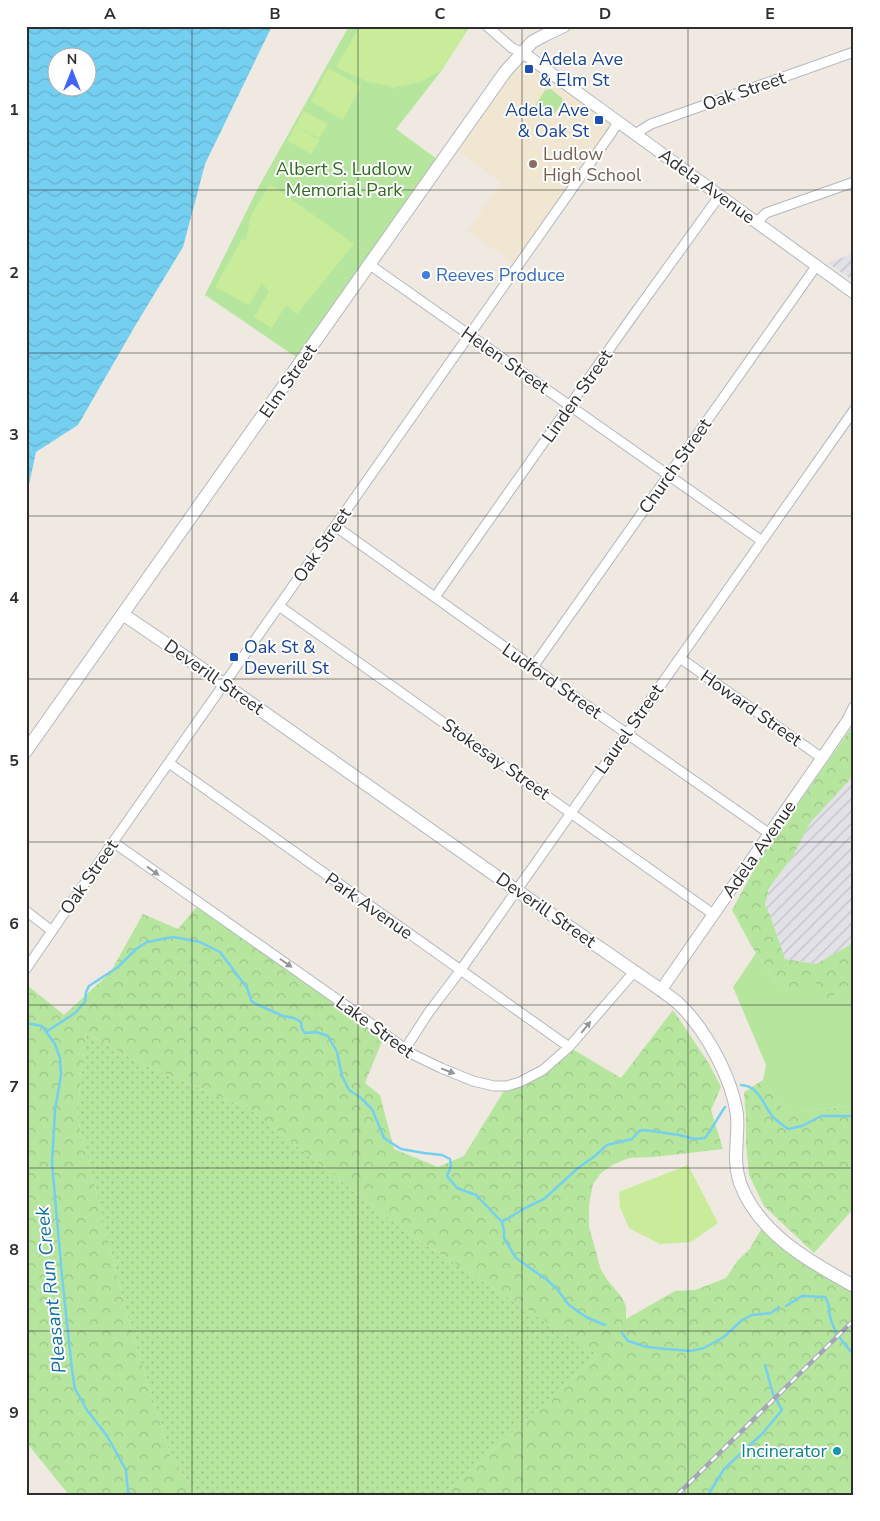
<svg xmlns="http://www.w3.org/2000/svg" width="880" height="1521" viewBox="0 0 880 1521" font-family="'Nunito Sans',sans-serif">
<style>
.industrial{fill:url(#industrial-furrows)}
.education{fill:#f0e6d1}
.grass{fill:url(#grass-dots)}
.forest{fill:url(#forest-crowns)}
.park{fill:#b6e59e}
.pitch{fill:#c9ec9a}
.water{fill:url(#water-waves);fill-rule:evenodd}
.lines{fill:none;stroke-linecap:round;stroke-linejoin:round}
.stream{stroke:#75cff0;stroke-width:2.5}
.minor-casing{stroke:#b4b7c1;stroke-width:11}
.tertiary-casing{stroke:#b4b7c1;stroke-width:13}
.secondary-casing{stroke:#b4b7c1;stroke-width:14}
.minor{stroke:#fff;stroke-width:9}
.tertiary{stroke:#fff;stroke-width:11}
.secondary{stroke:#fff;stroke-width:12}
.rail-casing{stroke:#a3a6b8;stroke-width:4.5}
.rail{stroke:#fff;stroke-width:2.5;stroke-dasharray:8;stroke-linecap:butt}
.oneway{fill:#969696}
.grid{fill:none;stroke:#2e2e2e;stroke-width:1;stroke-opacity:0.55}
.transit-dot{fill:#1a4fb4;stroke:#fff;stroke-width:2}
.education-dot{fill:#8d6e63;stroke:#fff;stroke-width:2}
.shop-dot{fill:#3f7fe0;stroke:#fff;stroke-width:2}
.culture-dot{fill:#0f9aa8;stroke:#fff;stroke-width:2}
.labels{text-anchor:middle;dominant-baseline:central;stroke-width:4;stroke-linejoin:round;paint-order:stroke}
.transit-label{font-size:18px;fill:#164399;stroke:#fff;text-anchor:start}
.street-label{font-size:18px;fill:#2e2e2e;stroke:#fff}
.education-label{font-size:18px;fill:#785e54;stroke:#fff;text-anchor:start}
.park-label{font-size:18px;fill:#2c6e1b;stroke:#fff}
.shop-label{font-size:18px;fill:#366cbe;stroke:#fff;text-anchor:start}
.culture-label{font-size:18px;fill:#0d838f;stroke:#fff;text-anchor:end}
.water-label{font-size:19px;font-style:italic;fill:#0d6fa3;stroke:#fff}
.neatline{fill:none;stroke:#2e2e2e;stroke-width:2}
.grid-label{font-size:16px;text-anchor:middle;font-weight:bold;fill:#2e2e2e}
</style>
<defs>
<pattern id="industrial-furrows" width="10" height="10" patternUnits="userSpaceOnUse" patternTransform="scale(1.25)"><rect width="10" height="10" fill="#e3e1e8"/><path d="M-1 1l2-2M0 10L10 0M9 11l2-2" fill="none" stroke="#c3c1c7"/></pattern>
<pattern id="grass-dots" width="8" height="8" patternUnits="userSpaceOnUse" patternTransform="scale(1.25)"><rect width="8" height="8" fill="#b6e59e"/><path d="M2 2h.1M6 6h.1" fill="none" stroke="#9dc588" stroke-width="1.8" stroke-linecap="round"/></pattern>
<pattern id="forest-crowns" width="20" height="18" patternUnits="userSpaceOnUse" patternTransform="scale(1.25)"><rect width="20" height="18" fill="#b6e59e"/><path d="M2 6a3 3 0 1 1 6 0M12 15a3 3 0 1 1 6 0" fill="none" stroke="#9dc588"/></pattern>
<pattern id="water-waves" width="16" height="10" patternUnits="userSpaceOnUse" patternTransform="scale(1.25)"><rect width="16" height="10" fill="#75cff0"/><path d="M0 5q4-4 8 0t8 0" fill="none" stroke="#66b2ce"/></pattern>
</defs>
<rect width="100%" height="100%" fill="#efe9e1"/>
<!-- industrial -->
<path class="industrial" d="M854 253V281L827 263Z
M854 775V940L848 946 816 964 785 959 770 915 765 905 769 888 793 856 810 822Z"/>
<!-- education -->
<path class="education" d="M522 52 618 122 518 266 468 231 501 182 452 147Z"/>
<!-- grass -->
<path class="grass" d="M86 1033 142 1064 250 1109 409 1234 598 1355 443 1495H198L171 1458 128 1318 77 1116Z"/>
<!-- forest -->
<path class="forest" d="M854 724V775L810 823 793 856 769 888 765 905 770 915 785 959 816 964 848 946 854 940V981L826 1002 778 985 752 947 732 910 761 857Z
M200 903 385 1034 365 1083 380 1095 394 1149 438 1167 464 1156 507 1086 513 1085 569 1047 621 1078 673 1010 708 1062 721 1087 711 1110 723 1149 654 1157 629 1158 614 1164 601 1173 593 1184 589 1205V1227L601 1270 609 1282 621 1296 626 1306V1319L675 1291 695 1290 726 1278 738 1260 749 1250 765 1223 854 1287V1495H443L598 1355 409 1234 250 1109 142 1064 86 1033 77 1116 128 1318 171 1458 198 1495H69L26 1442V989L27 985 64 1015 110 973 143 914 178 929Z
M763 1080 787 1114 854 1105V1208L814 1253 764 1206 749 1175 746 1144V1118L744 1092Z"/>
<!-- park -->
<path class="park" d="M349 26H470L442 70 396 129 441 162 302 361 205 295 258 188Z
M551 89 562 98 563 102 554 114 545 113 535 106 545 90Z
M756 953 778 985 798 991 816 983 826 1002 854 981V1105L787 1114 763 1080 766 1065 733 987Z"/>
<!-- pitch -->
<path class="pitch" d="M360 26H457L466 32 442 70 421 82 395 87 393 89 389 86 368 82 336 67Z
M328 68 361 86 343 120 311 101Z
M303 111 328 124 319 138 296 126Z
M295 126 320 140 311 154 288 141Z
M270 184 354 244 297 314 286 305 272 328 254 317 269 292 262 283 249 305 215 287 242 239 246 240 251 215Z
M688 1165 718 1223 691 1242 660 1244 629 1228 620 1207 619 1192Z"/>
<!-- water -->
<path class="water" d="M26 26H272L205 164 183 247 135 326 78 425 36 452 26 498ZM58 58H88V88H58Z"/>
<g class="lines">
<!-- stream -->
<path class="stream" d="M26 1023 42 1026 55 1044 60 1058 61 1075 55 1110 52 1163 62 1276 72 1370 75 1389 87 1410 107 1436 126 1470 128 1492 132 1495
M46 1032 75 1013 85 1002 86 992 89 986 118 967 136 949 147 942 173 937 200 942 220 952 247 988 252 1002 283 1016 294 1018 301 1022 302 1029 305 1033 316 1032 328 1036 337 1052 342 1076 349 1090 361 1098 372 1109 384 1138 401 1149 424 1153 442 1155 450 1159 451 1166 447 1176 457 1188 476 1195 502 1222 504 1231V1238L516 1258 547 1280 557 1289 569 1305 586 1317 605 1325
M741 1085C759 1086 763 1104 772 1116 777 1121 782 1125 788 1129L802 1126 821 1116H854
M502 1222 525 1208 544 1199 578 1168 595 1156 607 1145 632 1139 639 1131 644 1130 679 1135 695 1139 705 1138C713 1128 718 1117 725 1107
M786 1306 802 1296 825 1297C830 1304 829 1309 830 1316 833 1331 844 1344 854 1355
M622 1333 628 1341 647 1347 666 1349 691 1351 704 1348 724 1337 742 1320 752 1315 771 1313 779 1307
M708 1495 724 1469 762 1434 782 1410 773 1394 765 1365"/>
<!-- minor casing -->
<g class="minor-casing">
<path id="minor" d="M487 26 512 48 522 52
M635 134 651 124 854 52
M757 222 766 213 854 182
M370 265 762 541
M335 526 586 705 770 834
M435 597 627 324 720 195
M279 606 713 914
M680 658 822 758
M533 667 817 265
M169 763 569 1047
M113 842 348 1007 412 1054 441 1068 473 1081 494 1086H507L520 1082 543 1070 569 1047 634 972
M26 911 52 931
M26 969 113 842 612 132 618 122
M405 1049 429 1012 460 971 854 410"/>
</g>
<!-- tertiary casing -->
<g class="tertiary-casing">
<path id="tertiary" d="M522 52 854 293
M661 990 822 758 848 720 854 708"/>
</g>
<!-- secondary casing -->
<g class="secondary-casing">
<path id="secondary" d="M124 615 174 649 516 890 661 990C667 995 674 999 679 1004 706 1030 732 1078 737 1115 739 1138 732 1159 740 1183 758 1233 810 1262 854 1286
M26 751 505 72 532 42 545 35 564 26"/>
</g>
<!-- minor -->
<use href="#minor" class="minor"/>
<!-- tertiary -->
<use href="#tertiary" class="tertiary"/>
<!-- secondary -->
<use href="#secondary" class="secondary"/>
<!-- rail casing -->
<g class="rail-casing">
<path id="rail" d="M677 1495 854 1320"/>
</g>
<!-- rail -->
<use href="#rail" class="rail"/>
</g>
<!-- one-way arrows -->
<defs><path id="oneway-solid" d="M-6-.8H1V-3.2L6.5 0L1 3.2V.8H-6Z" transform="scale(1.25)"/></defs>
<g class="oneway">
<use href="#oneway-solid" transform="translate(153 871) rotate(36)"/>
<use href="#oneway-solid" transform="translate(286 963) rotate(35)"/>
<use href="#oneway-solid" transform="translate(586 1027) rotate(-51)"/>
<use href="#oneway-solid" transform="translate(448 1071) rotate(21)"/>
</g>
<!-- grid -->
<path class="grid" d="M192 26V1495M358 26V1495M522 26V1495M688 26V1495M26 190H854M26 353H854M26 516H854M26 679H854M26 842H854M26 1005H854M26 1168H854M26 1331H854"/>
<!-- markers -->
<g class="transit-dot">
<rect x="524" y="64" width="10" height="10" rx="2.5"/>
<rect x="594" y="115" width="10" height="10" rx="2.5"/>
<rect x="229" y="652" width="10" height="10" rx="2.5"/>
</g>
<circle class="education-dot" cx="533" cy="164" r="5"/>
<circle class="shop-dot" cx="426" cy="275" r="5"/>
<circle class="culture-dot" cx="837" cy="1451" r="5"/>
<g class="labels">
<!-- transit labels -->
<g class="transit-label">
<text x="539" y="59">Adela Ave<tspan x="539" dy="21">&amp; Elm St</tspan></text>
<text x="589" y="110" text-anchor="end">Adela Ave<tspan x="589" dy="21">&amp; Oak St</tspan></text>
<text x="244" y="647">Oak St &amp;<tspan x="244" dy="21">Deverill St</tspan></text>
</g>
<!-- street labels -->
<g class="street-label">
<text transform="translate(744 91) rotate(-19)">Oak Street</text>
<text transform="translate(707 186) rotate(36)">Adela Avenue</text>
<text transform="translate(505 360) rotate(35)">Helen Street</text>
<text transform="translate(288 381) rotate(-55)">Elm Street</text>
<text transform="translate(577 396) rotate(-55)">Linden Street</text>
<text transform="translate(675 466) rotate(-55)">Church Street</text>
<text transform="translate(322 545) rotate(-55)">Oak Street</text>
<text transform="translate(214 677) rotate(35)">Deverill Street</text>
<text transform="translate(552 681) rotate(35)">Ludford Street</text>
<text transform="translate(751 708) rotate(35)">Howard Street</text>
<text transform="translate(629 729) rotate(-55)">Laurel Street</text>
<text transform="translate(496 759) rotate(35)">Stokesay Street</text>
<text transform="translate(759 849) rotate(-55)">Adela Avenue</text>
<text transform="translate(89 877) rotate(-55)">Oak Street</text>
<text transform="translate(369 906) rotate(35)">Park Avenue</text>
<text transform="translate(546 910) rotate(35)">Deverill Street</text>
<text transform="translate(375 1027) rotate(36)">Lake Street</text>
</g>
<!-- education labels -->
<g class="education-label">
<text x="543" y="154">Ludlow<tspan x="543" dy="21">High School</tspan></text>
</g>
<!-- park labels -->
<g class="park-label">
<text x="344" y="169">Albert S. Ludlow<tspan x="344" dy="21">Memorial Park</tspan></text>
</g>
<!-- shop labels -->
<g class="shop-label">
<text x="436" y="275">Reeves Produce</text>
</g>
<!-- culture labels -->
<g class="culture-label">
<text x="827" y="1451">Incinerator</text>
</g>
<!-- water labels -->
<g class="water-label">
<text transform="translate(51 1290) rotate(-96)">Pleasant Run Creek</text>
</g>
</g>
<!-- border -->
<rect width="880" height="1521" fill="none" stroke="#ffffff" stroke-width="55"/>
<!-- north arrow -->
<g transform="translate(72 72)"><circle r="24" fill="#ffffff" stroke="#ababab"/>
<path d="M0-4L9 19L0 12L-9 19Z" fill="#4264fb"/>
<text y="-8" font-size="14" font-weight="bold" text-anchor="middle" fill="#2e2e2e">N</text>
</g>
<rect x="28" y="28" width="824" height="1466" class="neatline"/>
<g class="grid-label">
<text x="110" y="19">A</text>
<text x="275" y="19">B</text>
<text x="440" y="19">C</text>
<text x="605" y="19">D</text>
<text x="770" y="19">E</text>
<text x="14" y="115">1</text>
<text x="14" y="278">2</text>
<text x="14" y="440">3</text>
<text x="14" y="603">4</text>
<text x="14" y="766">5</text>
<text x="14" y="929">6</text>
<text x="14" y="1092">7</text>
<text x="14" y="1255">8</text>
<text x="14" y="1418">9</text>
</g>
</svg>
